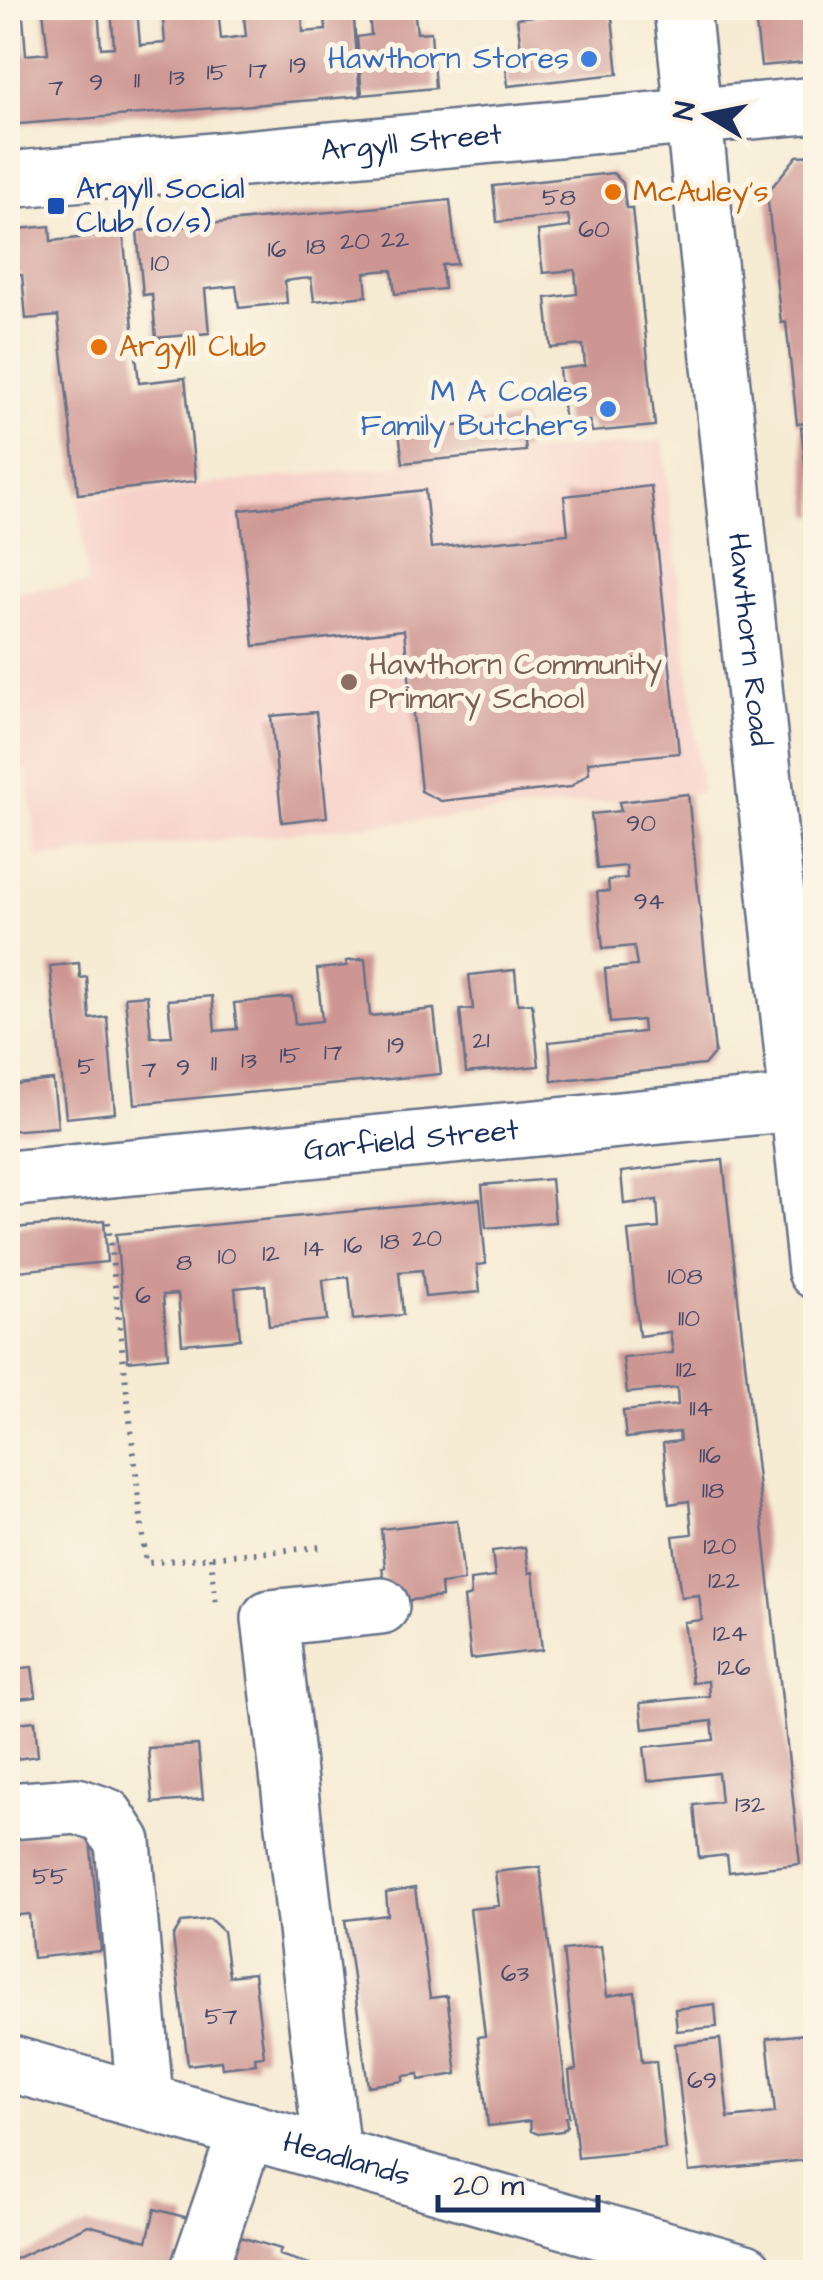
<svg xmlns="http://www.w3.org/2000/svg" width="823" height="2280" viewBox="0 0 823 2280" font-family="'Architects Daughter',sans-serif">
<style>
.built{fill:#f7d1c9}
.building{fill:#ce9693}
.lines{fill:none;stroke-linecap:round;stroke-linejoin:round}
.minor-casing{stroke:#687187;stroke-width:60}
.path{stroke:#687187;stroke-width:6;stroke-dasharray:2.5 8;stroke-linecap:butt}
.minor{stroke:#fff;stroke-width:55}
.shop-dot{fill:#3f7fe0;stroke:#fcf5e5;stroke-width:4}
.food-dot{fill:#e8710a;stroke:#fcf5e5;stroke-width:4}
.transit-dot{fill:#1a4fb4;stroke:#fcf5e5;stroke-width:4}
.education-dot{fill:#8d6e63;stroke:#fcf5e5;stroke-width:4}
.labels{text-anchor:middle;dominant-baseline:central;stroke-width:10;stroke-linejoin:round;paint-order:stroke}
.number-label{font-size:25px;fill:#48496b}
.shop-label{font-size:30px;fill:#366cbe;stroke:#fcf5e5;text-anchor:end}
.street-label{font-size:30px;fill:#1b2f5e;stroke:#fcf5e5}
.transit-label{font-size:30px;fill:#164399;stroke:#fcf5e5;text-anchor:start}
.food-label{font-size:30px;fill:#c56008;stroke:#fcf5e5;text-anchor:start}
.education-label{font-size:30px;fill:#785e54;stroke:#fcf5e5;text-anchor:start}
</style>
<rect width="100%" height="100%" fill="#fcf5e5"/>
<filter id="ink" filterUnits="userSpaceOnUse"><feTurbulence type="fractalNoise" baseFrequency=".01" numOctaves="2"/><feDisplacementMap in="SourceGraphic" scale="20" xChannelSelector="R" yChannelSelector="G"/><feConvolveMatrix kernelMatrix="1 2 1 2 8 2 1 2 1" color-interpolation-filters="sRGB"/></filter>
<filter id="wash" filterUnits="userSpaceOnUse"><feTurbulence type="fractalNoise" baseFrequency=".0048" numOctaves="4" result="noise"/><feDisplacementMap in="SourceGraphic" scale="40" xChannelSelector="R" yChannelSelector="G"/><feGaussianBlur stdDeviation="2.25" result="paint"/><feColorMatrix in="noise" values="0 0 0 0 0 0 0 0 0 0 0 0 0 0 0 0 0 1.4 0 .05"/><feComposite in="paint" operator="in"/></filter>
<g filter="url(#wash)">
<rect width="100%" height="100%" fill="#f6ebd3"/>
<!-- built -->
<path class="built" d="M663 440 702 792 37 858 28 771 8 773V593L88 584 79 497Z"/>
<g id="blocks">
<!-- building -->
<path class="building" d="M98 8 101 48 114 47 111 8H137L140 45 165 43 162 8H218L221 39 246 36 243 8H302L303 32 326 30 324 8H353L360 96 8 125V17L23 16 26 55 48 53 43 10Z
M414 8 417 33 431 32 435 88 362 95 357 37 371 35 369 11Z
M543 8H611L618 74 508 86 504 50 521 48 517 18 543 15Z
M754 8H816V61L761 66Z
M816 155V422L797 424 786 322 781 323 767 193 797 156Z
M613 173 623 183 626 208H632L655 426 592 432 590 421 565 424 559 369 585 366 583 345 551 348 546 298 577 294 575 270 543 273 540 251 538 231 570 227 568 215 497 222 493 186Z
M450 200 457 264 442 265 444 289 395 294 392 270 378 271 365 273 367 296 314 301 311 278 300 279 285 281 287 303 239 308 236 286 205 289 209 333 156 338 152 294 143 295 137 231Z
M50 226 51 241 123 233 139 383 185 378 196 481 78 494 58 316 26 319 22 275 8 276V230Z
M522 419 526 451 403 463 399 432Z
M816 426V516H811L801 427Z
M651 486 679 753 588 762 589 773 570 787 441 801 421 791 404 630 254 646 240 510 425 490 431 548 568 534 564 496Z
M316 712 327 817 282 822 271 716Z
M688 794 715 1052 704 1065 552 1081 549 1042 643 1032 642 1020 610 1023 605 969 637 966 634 946 603 949 597 892 609 891 608 880 627 878 626 866 597 869 591 814 621 811 619 802Z
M365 959 370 1016 434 1009 441 1074 135 1104 125 997 147 995 151 1037 172 1036 168 1000 192 998 212 996 215 1031 237 1029 234 1003 264 1000 292 997 295 1024 322 1021 317 969 347 966 346 961Z
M79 963 80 978 87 977 90 1019 107 1017 115 1113 66 1118 50 966Z
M515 970 518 1004 532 1003 539 1066 466 1073 460 1010 473 1009 469 975Z
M53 1080 58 1127 8 1131V1085Z
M723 1160 800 1864 729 1872 727 1855 699 1858 694 1805 721 1802 718 1773 648 1781 644 1747 714 1740 712 1721 643 1729 640 1703 709 1696 708 1681 692 1683 684 1622 702 1620 699 1595 681 1597 673 1536 692 1534 689 1501 669 1504 663 1443 680 1441 679 1432 626 1438 623 1411 678 1405 677 1388 627 1393 623 1358 673 1353 670 1332 639 1336 628 1231 659 1228 657 1200 624 1204 621 1172Z
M551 1179 555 1222 486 1228 482 1185Z
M480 1199 486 1264 477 1265 480 1292 425 1297 422 1270 399 1272 403 1315 353 1320 349 1277 323 1280 327 1320 269 1326 265 1285 235 1288 240 1339 182 1344 178 1294 163 1295 168 1357 128 1361 116 1234Z
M104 1220 107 1262 18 1271 14 1228Z
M457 1520 464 1581 441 1584 442 1597 389 1602 382 1568 385 1567 381 1529Z
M525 1547 529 1573 533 1572 542 1650 471 1659 464 1598 471 1596 470 1580 495 1577 492 1551Z
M8 1645 13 1669 32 1667 36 1697 8 1700Z
M35 1721 38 1756 8 1760V1724Z
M198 1745 203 1799 153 1803 148 1748Z
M89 1830 101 1951 33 1958 29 1914 8 1916V1838Z
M540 1867 569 2116 566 2117 567 2126 562 2131 538 2134 531 2131 530 2121 488 2126 478 2037 485 2036 470 1909 499 1906 495 1872Z
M415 1888 430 1998 447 1996 457 2074 419 2080V2074L403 2076V2081L368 2086 345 1920 388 1915 386 1893Z
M210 1919 223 1931 229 1976 254 1973 264 2056 255 2057 256 2064 222 2068 221 2061 188 2065 173 1937 182 1922Z
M601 1946 607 1996 635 1992 642 2062 656 2061 665 2149 578 2158 569 2071 576 2070 563 1950Z
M715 2004 717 2027 677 2031 675 2009Z
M816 2033V2159L689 2172 675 2044 720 2039 728 2118 775 2113 767 2038Z
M155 2209 188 2218 173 2272H8V2262L88 2225 147 2241Z
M237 2236 281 2249 279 2255 336 2272H211Z"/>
</g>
</g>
<g filter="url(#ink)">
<use href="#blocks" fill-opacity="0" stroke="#687187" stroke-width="2.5"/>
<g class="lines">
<!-- minor casing -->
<g class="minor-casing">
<g id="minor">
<path id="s1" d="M682 8 816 1271"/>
<path id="s2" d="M8 180 816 105"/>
<path id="s3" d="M8 1179 816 1101"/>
<path d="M8 1811 77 1806 106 1816 123 1842 145 2100"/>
<path id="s4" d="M8 2063 745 2272"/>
<path d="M332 2154 270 1618 381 1606"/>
<path d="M198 2272 247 2130"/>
</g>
</g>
<!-- path -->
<path class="path" d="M108 1222 146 1563 321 1547
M211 1557 216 1605"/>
<!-- minor -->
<use href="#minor" class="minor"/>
</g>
</g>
<!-- markers -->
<g class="shop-dot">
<circle cx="589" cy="59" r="10"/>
<circle cx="608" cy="409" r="10"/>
</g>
<g class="food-dot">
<circle cx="613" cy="192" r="10"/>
<circle cx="99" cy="347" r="10"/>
</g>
<rect class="transit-dot" x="46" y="196" width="20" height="20" rx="5"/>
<circle class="education-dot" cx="349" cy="682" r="10"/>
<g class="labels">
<!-- number labels -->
<g class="number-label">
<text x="298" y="65">19</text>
<text x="258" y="70">17</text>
<text x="217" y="72">15</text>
<text x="177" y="77">13</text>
<text x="137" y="80">11</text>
<text x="96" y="82">9</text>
<text x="56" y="87">7</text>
<text x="559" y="197">58</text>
<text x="594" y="229">60</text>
<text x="395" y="239">22</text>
<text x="355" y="241">20</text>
<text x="316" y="246">18</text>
<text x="277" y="249">16</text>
<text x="160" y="263">10</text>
<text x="641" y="823">90</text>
<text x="649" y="901">94</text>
<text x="481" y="1040">21</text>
<text x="396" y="1045">19</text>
<text x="333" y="1052">17</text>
<text x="290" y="1055">15</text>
<text x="249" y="1060">13</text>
<text x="214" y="1063">11</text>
<text x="86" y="1066">5</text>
<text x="183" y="1067">9</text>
<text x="149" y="1069">7</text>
<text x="427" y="1238">20</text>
<text x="390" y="1241">18</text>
<text x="353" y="1245">16</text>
<text x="314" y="1248">14</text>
<text x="271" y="1253">12</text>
<text x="227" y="1256">10</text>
<text x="184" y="1262">8</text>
<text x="685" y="1276">108</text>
<text x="143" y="1295">6</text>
<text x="689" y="1318">110</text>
<text x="686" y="1369">112</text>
<text x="701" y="1408">114</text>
<text x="710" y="1455">116</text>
<text x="713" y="1490">118</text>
<text x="720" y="1546">120</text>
<text x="724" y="1580">122</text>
<text x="730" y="1633">124</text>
<text x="734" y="1667">126</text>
<text x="750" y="1804">132</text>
<text x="50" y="1876">55</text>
<text x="515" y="1973">63</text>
<text x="221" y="2016">57</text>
<text x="702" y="2080">69</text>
</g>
<!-- shop labels -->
<g class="shop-label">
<text x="569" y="59">Hawthorn Stores</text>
<text x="588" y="392">M A Coales<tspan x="588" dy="34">Family Butchers</tspan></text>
</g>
<!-- street labels -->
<g class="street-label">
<text stroke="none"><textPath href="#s2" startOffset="405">Argyll Street</textPath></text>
<text stroke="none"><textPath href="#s1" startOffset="635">Hawthorn Road</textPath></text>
<text stroke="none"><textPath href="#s3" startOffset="405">Garfield Street</textPath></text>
<text stroke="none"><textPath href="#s4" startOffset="352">Headlands</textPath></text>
</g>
<!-- transit labels -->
<g class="transit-label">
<text x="76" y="189">Argyll Social<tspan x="76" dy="34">Club (o/s)</tspan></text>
</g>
<!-- food labels -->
<g class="food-label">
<text x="633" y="192">McAuley's</text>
<text x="119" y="347">Argyll Club</text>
</g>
<!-- education labels -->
<g class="education-label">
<text x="369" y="665">Hawthorn Community<tspan x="369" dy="34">Primary School</tspan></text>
</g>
</g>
<!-- margin -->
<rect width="823" height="2280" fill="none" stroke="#fcf5e5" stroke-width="40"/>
<!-- north arrow -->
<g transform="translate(708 115) rotate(280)" stroke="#fcf5e5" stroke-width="8" paint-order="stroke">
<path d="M0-8L18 38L0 25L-18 38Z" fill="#1b2f5e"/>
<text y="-15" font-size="28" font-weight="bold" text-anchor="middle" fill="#1b2f5e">N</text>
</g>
<!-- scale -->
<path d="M438 2195v15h160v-15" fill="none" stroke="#1b2f5e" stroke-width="5"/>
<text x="453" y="2195" font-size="30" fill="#1b2f5e" stroke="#fcf5e5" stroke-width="8" paint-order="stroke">20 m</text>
</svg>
